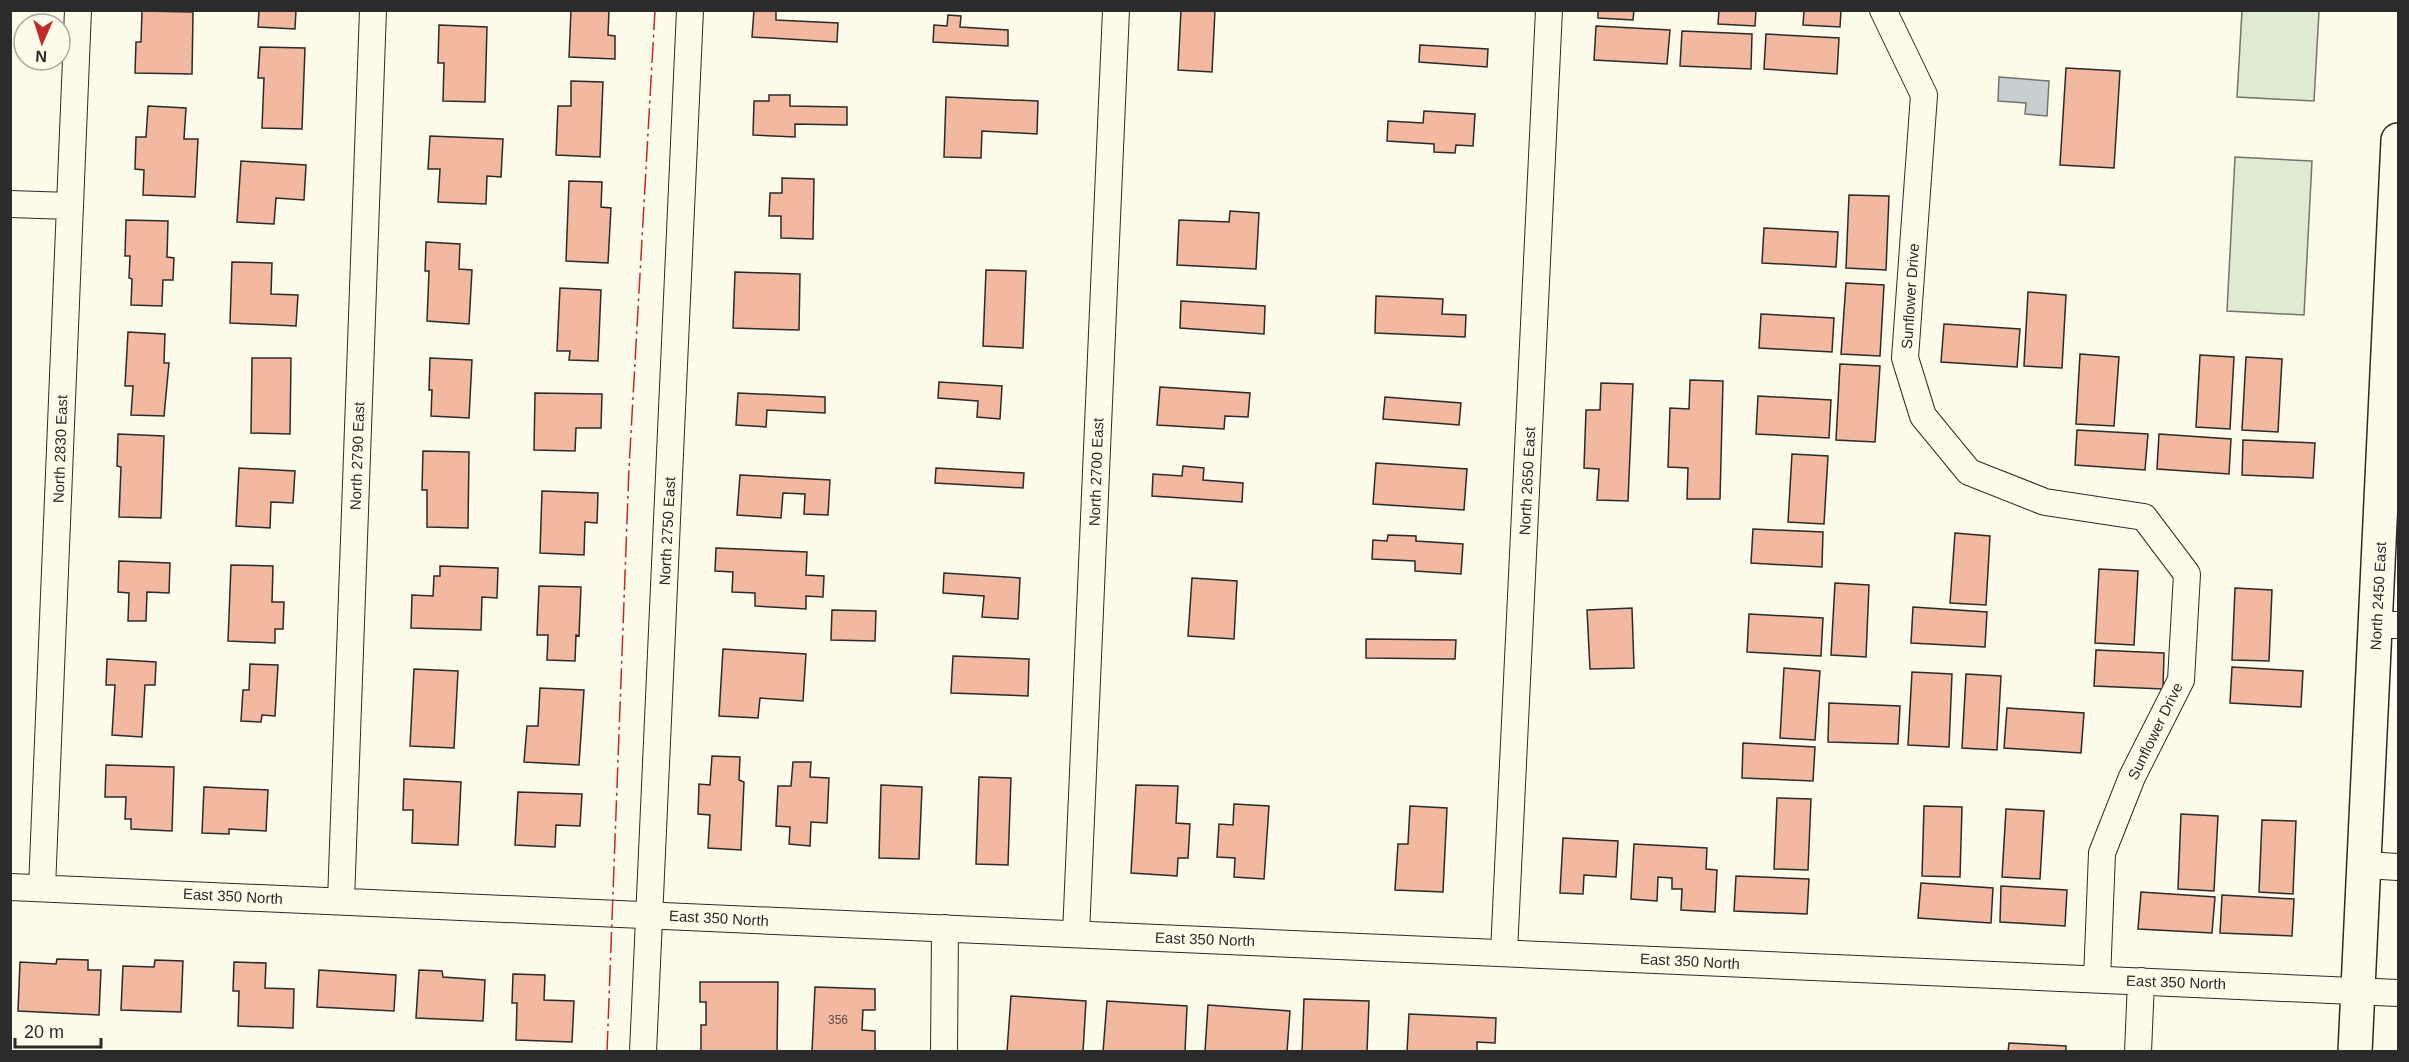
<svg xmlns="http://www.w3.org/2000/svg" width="2409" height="1062" viewBox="0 0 2409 1062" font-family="Arial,sans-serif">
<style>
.green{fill:#deebd1;stroke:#74746e;stroke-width:1.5}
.water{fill:#c7d0d0;stroke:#74746e;stroke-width:1.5}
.building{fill:#f2b8a0;stroke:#2b2b2b;stroke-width:1.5}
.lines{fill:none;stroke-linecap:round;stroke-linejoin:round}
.street-casing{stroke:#2b2b2b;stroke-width:28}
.secondary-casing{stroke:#2b2b2b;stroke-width:36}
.street{stroke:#fdfbea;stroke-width:26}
.secondary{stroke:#fdfbea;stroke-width:33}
.power{stroke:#c62828;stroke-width:1.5;stroke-dasharray:21 4.5 3 4.5;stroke-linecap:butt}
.labels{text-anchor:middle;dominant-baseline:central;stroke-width:4.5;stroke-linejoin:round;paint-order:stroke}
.number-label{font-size:12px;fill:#5d4e48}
.street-label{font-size:15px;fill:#2b2b2b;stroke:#fdfbea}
</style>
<rect width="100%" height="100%" fill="#fdfbea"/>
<!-- green -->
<path class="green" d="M2242 11H2319L2314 101 2237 97Z
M2235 157 2312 161 2304 315 2227 311Z"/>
<!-- water -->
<path class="water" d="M1999 77 2049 81 2047 116 2025 114 2026 103 1998 101Z"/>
<!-- building -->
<path class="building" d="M259 10H296L295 29 258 27Z
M571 10H609L608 35 615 36V59L569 57Z
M754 10H776V20L838 23 837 42 752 37Z
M1181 10H1215L1212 72 1178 70Z
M1598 10H1634L1633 20 1598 18Z
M1719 10H1756L1755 26 1718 24Z
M1804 10H1841L1840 27 1803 25Z
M142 11 193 12 192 74 135 73 136 42H141Z
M948 15 961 16 960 27 1008 30V46L933 42 934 25 947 26Z
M439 25 487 27 485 102 443 101 444 63H438Z
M1596 26 1670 30 1667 64 1594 60Z
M1682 31 1752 34 1751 69 1680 66Z
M1766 34 1839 38 1837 74 1764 69Z
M1420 45 1488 49 1487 67 1419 62Z
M260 47 305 48 302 129 262 128 264 78H258Z
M2066 68 2120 71 2114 168 2060 165Z
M571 81 603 82 600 157 556 155 558 106H571Z
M769 95H790V106L847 107V125L795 124V137L753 135 754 101H769Z
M946 97 1038 101 1037 134 982 131 981 158 944 157Z
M148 106 186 108 184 139H198L195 197 143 195 144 170 135 169 136 137H146Z
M1424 111 1475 114 1473 146 1456 145 1455 153 1434 152V144L1387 141 1388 121 1423 123Z
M430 136 503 139 501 177 487 176 486 204 438 202 440 169H428Z
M241 161 306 165 304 200 276 198 274 224 237 222Z
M782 178 814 179 813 239 781 238V216H769L770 193H782Z
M569 181 602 182 601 207 611 208 608 263 566 261Z
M1849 195 1889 196 1886 270 1846 268Z
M1230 211 1259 213 1256 269 1177 265 1179 220 1229 222Z
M126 220 168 221 167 257 174 258 173 280H163L162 306 131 305 132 279 129 278 130 256H125Z
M1764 228 1838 232 1836 267 1762 263Z
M426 242 460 244 459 269 472 270 469 324 427 321 429 271H425Z
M232 262 272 263 271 294 298 295 296 326 230 323Z
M986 270 1026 271 1023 348 983 346Z
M735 272 800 274 799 330 733 328Z
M1846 283 1884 285 1880 356 1841 354Z
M560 288 601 290 598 361 569 360 570 351H557Z
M2028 292 2066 295 2062 368 2024 366Z
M1376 296 1443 299 1442 314 1466 315 1465 337 1375 333Z
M1181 301 1265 306 1264 334 1180 328Z
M1761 314 1834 318 1832 352 1759 348Z
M1944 324 2020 329 2017 367 1941 362Z
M128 332 165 334 164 363H169L164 416 131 415 133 386H125Z
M2080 354 2119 357 2114 426 2076 424Z
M2200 355 2234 357 2230 429 2196 427Z
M2246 357 2282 359 2278 432 2242 430Z
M252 358H291L290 434 251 433Z
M430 358 472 360 469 418 431 416 432 390H429Z
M1840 364 1880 366 1875 442 1836 440Z
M1690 380 1723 381 1720 499H1687L1688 468 1668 467 1670 408 1689 409Z
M939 382 1002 386 1000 419 977 417 978 401 938 398Z
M1601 383 1633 384 1628 501 1597 500 1599 469 1584 468 1586 410H1600Z
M1160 387 1250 393 1248 417 1225 416 1224 429 1157 425Z
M535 393 602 394 601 428H576L575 451 534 450Z
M738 393 825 397V413L767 410 766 427 736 425Z
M1758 396 1831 400 1829 438 1756 434Z
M1385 397 1461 403 1459 425 1383 419Z
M2077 430 2148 434 2145 470 2075 465Z
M118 434 164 436 161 518 119 517 121 467 117 466Z
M2159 434 2231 439 2229 474 2157 469Z
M2243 440 2315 443 2313 478 2242 475Z
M423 451 469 452 468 528 427 527V490H422Z
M1792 454 1828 456 1824 524 1788 522Z
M1376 463 1467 469 1464 510 1373 504Z
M1183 466 1204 468 1203 480 1243 483 1242 502 1152 496 1153 474 1182 476Z
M239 468 295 471 293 503 271 502 270 528 236 526Z
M936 468 1024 473 1023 488 935 483Z
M740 475 830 480 828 515 804 514 805 494 783 493 781 518 737 515Z
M542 491 598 493 597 523 585 522 584 555 540 553Z
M1753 529 1823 532 1822 567 1751 563Z
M1955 533 1990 536 1986 605 1950 603Z
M1388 535 1416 536V541L1463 544 1461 574 1415 571V561L1372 559 1373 540 1387 541Z
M716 548 807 552 806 575 824 576 823 597 806 596V609L755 606V593L732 592 733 572 715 571Z
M119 561 170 563 169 593 147 592 146 621H128L129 593 118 592Z
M231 565 273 566 272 602H284L283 629H275V643L228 641Z
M440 566 498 568 497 598 482 597 481 630 411 628 412 595 433 596 434 576H440Z
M2099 569 2138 571 2134 645 2095 643Z
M944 573 1020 578 1018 619 982 617 984 596 943 593Z
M1192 578 1237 581 1234 639 1188 636Z
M1835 583 1869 585 1866 657 1831 655Z
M539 586 581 587 579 636 576 635 575 661 547 660 548 635H537Z
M2235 588 2272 590 2269 661 2232 660Z
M1913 607 1987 612 1985 647 1911 643Z
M1632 608 1634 668 1590 669 1587 610Z
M832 610 876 611 875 641 831 640Z
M1749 614 1823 618 1821 656 1747 652Z
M1366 639 1456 640 1455 659 1366 658Z
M723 649 806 654 803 701 760 698 758 718 719 716Z
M2096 650 2164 653 2163 689 2094 686Z
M953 656 1029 659 1028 696 951 693Z
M107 659 156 662 155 685H145L142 737 112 735 115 685H106Z
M250 664 278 665 275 716 262 715 261 722 241 721 243 690H249Z
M2232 667 2303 671 2301 707 2230 703Z
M1784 668 1820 671 1815 740 1780 738Z
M414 669 458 671 454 748 410 746Z
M1912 672 1952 674 1949 747 1908 745Z
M1966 674 2001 676 1997 750 1962 748Z
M540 688 584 690 579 765 524 762 527 726H538Z
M1829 703 1900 706 1898 744 1828 742Z
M2007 708 2084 713 2081 753 2004 748Z
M1743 743 1815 747 1813 781 1742 778Z
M712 756 740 757 739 780 744 782 741 850 708 848 710 815 698 814 699 784 710 785Z
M793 762H811L810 777 829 778 827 823 811 822 810 846 789 844 790 827 776 826 778 786H791Z
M106 765 174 767 172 831 131 829V819H125L126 797H105Z
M979 777 1011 778 1008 865 976 864Z
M404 779 461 782 458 845 412 843 413 810H403Z
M881 785 922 787 919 859 879 858Z
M1136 785 1178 786 1176 823 1190 824 1188 858H1178L1177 876 1131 873Z
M204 787 268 790 266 831 229 829V834L202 833Z
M518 792 582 794 580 826 556 825 555 847 515 845Z
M1777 798 1811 799 1808 870 1774 869Z
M1234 804 1269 806 1264 879 1234 877 1235 858 1217 857 1219 824 1233 825Z
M1410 806 1447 808 1443 892 1395 890 1398 844H1408Z
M1924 806 1962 807 1960 877 1922 876Z
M2006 809 2044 811 2040 879 2002 877Z
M2181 814 2218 816 2214 891 2178 889Z
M2262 820 2296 821 2293 894 2259 892Z
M1563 838 1618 841 1616 877 1584 875 1583 894 1560 893Z
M1634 844 1707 848 1706 869 1717 870 1715 912 1681 910 1682 889H1672V878L1658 877 1657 901 1631 899Z
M1736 876 1809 879 1807 914 1734 911Z
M1921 883 1993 888 1991 923 1918 918Z
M2001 886 2067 890 2065 926 2000 922Z
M2141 892 2215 897 2212 933 2138 929Z
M2222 895 2294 899 2292 936 2220 933Z
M57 959 88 960V970H101L99 1015 18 1011 20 962 56 964Z
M155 960 183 961 181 1012 121 1010 123 966 154 967Z
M234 962 266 963 265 988 294 989 293 1028 238 1026 239 991H233Z
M319 970 396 975 394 1011 317 1007Z
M419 970 442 971 443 977 485 980 483 1021 416 1018Z
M513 974 545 975 544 1000 574 1001 572 1042 516 1040 517 1003H512Z
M700 982H778L777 1052 701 1051V1025H706V1002H700Z
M815 987 875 989V1010H863L862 1030 875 1031V1052H812Z
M1011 996 1086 1001 1083 1052H1007Z
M1304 999 1369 1001 1367 1052H1302Z
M1107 1001 1187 1006 1185 1052H1103Z
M1208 1005 1290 1011 1287 1052H1205Z
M1409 1014 1496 1018 1495 1043 1477 1042V1052H1407Z
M2009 1043 2066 1046V1052H2008Z"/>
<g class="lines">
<!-- street casing -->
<g class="street-casing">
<path id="street" d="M1883 10 1924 95 1905 358 1923 416 1969 472 2045 502 2144 517 2187 574 2181 680 2132 777 2102 853 2097 979
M10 204 70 206
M2377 625H2398
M2365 865 2398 867
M10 887 2398 993
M42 888 78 10
M341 901 373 10
M1076 934 1116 10
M1504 952 1549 10
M643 1052 690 10
M944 1052 945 928
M2138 1052 2141 981"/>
</g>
<!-- secondary casing -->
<g class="secondary-casing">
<path id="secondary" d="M2355 1052 2398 140"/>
</g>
<!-- street -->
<use href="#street" class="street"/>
<!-- secondary -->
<use href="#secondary" class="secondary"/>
<!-- power -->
<path class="power" d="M607 1052 629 468 655 10"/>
</g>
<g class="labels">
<!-- number labels -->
<g class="number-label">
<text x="838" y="1020">356</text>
</g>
<!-- street labels -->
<g class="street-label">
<text transform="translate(1910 296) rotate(-86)">Sunflower Drive</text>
<text transform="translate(60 449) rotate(-88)">North 2830 East</text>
<text transform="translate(357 456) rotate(-88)">North 2790 East</text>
<text transform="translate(1096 472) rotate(-88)">North 2700 East</text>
<text transform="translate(1527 481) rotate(-87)">North 2650 East</text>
<text transform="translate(667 531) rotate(-87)">North 2750 East</text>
<text transform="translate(2378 596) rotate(-87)">North 2450 East</text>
<text transform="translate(2155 731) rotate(-64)">Sunflower Drive</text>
<text transform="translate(233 896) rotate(3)">East 350 North</text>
<text transform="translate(719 918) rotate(3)">East 350 North</text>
<text transform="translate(1205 939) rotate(2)">East 350 North</text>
<text transform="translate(1690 961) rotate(3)">East 350 North</text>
<text transform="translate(2176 982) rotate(2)">East 350 North</text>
</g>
</g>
<!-- border -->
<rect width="2409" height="1062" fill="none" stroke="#2b2b2b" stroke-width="24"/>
<!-- north arrow -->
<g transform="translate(42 42) rotate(183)"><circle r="28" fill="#fdfbea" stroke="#a9a89e" stroke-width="1.5"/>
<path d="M0-4.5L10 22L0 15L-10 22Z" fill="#c62828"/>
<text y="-9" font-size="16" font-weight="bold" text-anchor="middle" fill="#2b2b2b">N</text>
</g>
<!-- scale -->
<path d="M15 1038v9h86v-9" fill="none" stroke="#2b2b2b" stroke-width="3"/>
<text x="24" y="1038" font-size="18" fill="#2b2b2b" stroke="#fdfbea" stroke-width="4.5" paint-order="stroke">20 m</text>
</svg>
